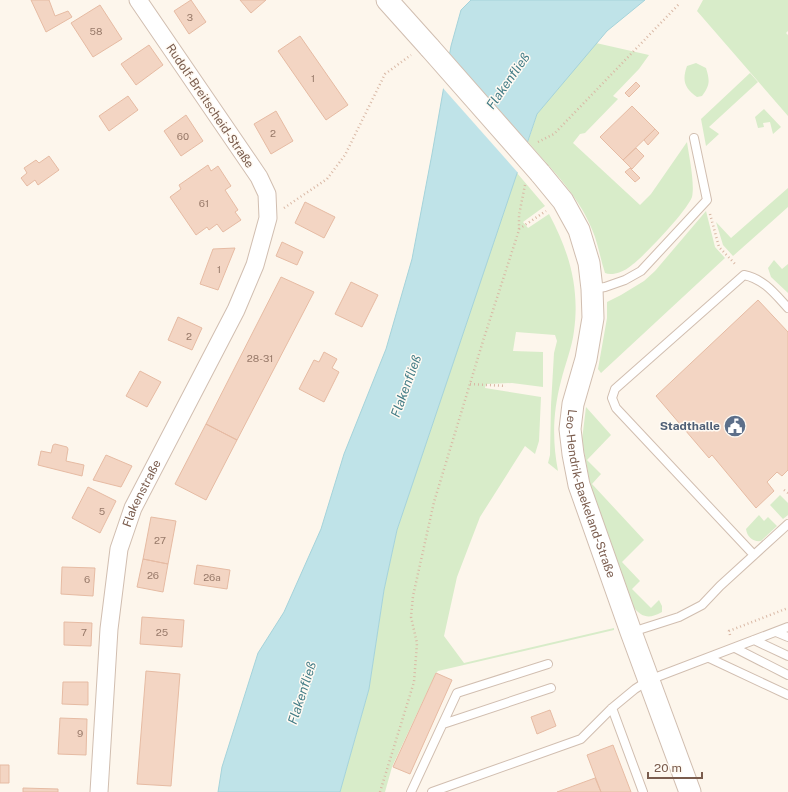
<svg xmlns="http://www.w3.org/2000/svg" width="788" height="792" viewBox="0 0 788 792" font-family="'Public Sans',sans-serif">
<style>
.green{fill:#d8ecc9}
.water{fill:#bfe3e8;stroke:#a5d3da}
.pier{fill:#fdf6ec}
.building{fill:#f3d5c3;stroke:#e6bba3}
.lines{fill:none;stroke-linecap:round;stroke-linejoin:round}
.service-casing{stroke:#d1beb0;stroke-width:10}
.minor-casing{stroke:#d1beb0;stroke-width:19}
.tertiary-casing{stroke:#d1beb0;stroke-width:23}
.path{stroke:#d9b8a5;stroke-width:2.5;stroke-dasharray:1 3;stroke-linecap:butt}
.service{stroke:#fff;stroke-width:8}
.minor{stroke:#fff;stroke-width:17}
.tertiary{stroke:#fff;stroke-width:21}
.tertiary-bridge-casing{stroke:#d1beb0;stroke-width:23;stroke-linecap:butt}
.tertiary-bridge{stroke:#fff;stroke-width:21}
.labels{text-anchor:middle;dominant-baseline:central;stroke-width:3;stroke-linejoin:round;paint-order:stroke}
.number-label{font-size:10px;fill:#987a6a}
.street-label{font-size:12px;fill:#7a5c4d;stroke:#fffaf3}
.service-label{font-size:12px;font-weight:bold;fill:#4e5e75;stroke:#fffaf3;text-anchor:end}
.water-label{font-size:13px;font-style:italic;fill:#437c86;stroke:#fffaf3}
</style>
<rect width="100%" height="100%" fill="#fdf6ec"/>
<!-- green -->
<path class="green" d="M703 0H788V31L786 33 788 35V116L697 11Z
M596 43 649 55 639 69 613 96 618 99 585 133 580 134 573 143 640 205 651 194 687 142C689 156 695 184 692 197 687 211 641 260 628 268 622 272 612 276 605 273 601 261 599 249 595 237 582 199 554 172 528 142L537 114Z
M696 63 706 68C710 81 710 85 702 96L697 97C684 88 682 80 687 66Z
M750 73 758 82 709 127 719 134 706 146 701 119Z
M764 109 781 127 773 134 770 122 763 123 764 127 758 128 755 117Z
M517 173 545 206 523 222 528 228 549 214C569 251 580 288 574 331 572 348 565 364 561 381 553 412 552 439 558 471L548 463 550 455 551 405 554 353 557 341 555 335 516 332 513 351 543 352V387L512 383 486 384 485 388 541 397 539 441 535 454 525 446 480 517 457 577 444 636 464 663 614 628V630L438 671 436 673 392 767 385 792H340L369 689 384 590 397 530Z
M788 188V207L733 256 723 245 716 222 731 238Z
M706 211 715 247 725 258 601 373 598 369 607 318V302L621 295 644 281 655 271Z
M774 260 782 269 788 264V293L771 277 768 268Z
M586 407 611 435 587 460 601 474 592 484 644 540 622 562 640 581 632 589 651 608 659 600 662 606V612C649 619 643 618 633 607L590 484 582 440Z
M780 495 788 503V515L783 519 770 505Z
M759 515 764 521 768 517 777 526 761 541C753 542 747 537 746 529Z"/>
<!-- water -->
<path class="water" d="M471 0H645L607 31 537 114 397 530 384 590 369 689 340 792H218L222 767 258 653 284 612 321 529 344 454 386 349 412 259 432 154 451 46 461 10Z"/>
<!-- pier -->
<path class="pier" d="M448 52 529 144 519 174 442 87Z"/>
<!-- building -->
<path class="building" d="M31 0H49L55 16 68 11 72 17 46 32Z
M191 0 206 22 189 34 174 11Z
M240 0H266L251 13Z
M100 5 122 39 93 57 71 23Z
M300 36 348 105 326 120 278 51Z
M149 45 163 65 136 85 121 64Z
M636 82 640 86 629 97 625 93Z
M128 96 138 110 109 131 99 116Z
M632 106 655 129 623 160 600 137Z
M276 111 293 141 271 154 254 124Z
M186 115 203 141 181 156 164 131Z
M655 129 659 133 648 145 644 140Z
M636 148 644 156 632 169 623 160Z
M49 156 59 170 38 185 35 180 27 186 21 178 27 173 24 168 36 160 39 163Z
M208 165 211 171 218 166 231 186 225 190 238 210 235 212 241 220 223 232 217 224 209 230 207 227 196 235 170 197 181 189 179 185Z
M630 168 640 178 635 182 625 172Z
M305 202 335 217 324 238 295 223Z
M282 242 303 252 297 265 276 256Z
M235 248 218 290 200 284 213 249Z
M281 277 314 292 237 440 206 424Z
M351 282 378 295 362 327 335 314Z
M758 300 788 332V470L782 476 777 472 767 482 774 491 756 508 712 455 709 458 656 396Z
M178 317 202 328 192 350 168 340Z
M324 352 337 359 332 368 339 372 324 402 299 389 314 360 319 362Z
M140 371 161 382 147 407 126 396Z
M206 424 237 440 206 500 175 484Z
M55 444 67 447 68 449 66 461 84 465 82 476 38 465 41 451 51 453 53 445Z
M106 455 132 466 121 487 93 480Z
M88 487 116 501 100 533 72 518Z
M151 517 176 521 168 564 143 559Z
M143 559 168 564 163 592 137 587Z
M197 565 230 570 227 589 194 584Z
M62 567 95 568 93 596 61 594Z
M142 617 184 620 182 647 140 644Z
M64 622 92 623 91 646 64 645Z
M146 671 180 674 171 786 137 784Z
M436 673 452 680 410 774 393 767Z
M63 682H88V705L62 704Z
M550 710 556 726 537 734 531 717Z
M60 718 87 719 86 755 58 754Z
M613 745 631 792H601L587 755Z
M0 765H9V783H0Z
M595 778 601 792H557Z
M23 788 58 789V792H23Z"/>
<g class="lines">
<!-- service casing -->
<g class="service-casing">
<path id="service" d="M593 289 605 287 625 280 641 271 707 200 694 138
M754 555 616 408 612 398 615 389 744 275C764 279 775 294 788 308
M632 632 679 617 702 605 720 586 788 524
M776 632 788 637
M754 640 788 656
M735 648 788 675
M709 658 788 695
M612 708 643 792
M443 724 551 688
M411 792 457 693 548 664
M432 792 581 739 612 708 635 689 649 680 788 627"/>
</g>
<!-- minor casing -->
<g class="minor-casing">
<g id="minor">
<path id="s1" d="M99 792 109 629 119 549 133 508 236 310 255 265 268 218 267 194 259 177 138 0"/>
</g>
</g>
<!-- tertiary casing -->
<g class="tertiary-casing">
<g id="tertiary">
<path d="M387 0 430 48"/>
<path id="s2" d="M540 173 563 201 579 230 589 263 592 289 593 318 586 359 573 404 570 429 573 454 579 485 631 632 690 792"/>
</g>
</g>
<!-- path -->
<path class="path" d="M538 142 554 134 680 3
M284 208 327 179 345 155 385 74 411 55
M710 214 719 247 736 265
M519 229 546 211
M470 384 506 386
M784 490 788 493
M730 635 729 631 788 608
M380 792 414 682 417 643 411 617 413 596 434 502 483 341 519 230V215L525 185"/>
<!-- service -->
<use href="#service" class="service"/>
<!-- minor -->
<use href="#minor" class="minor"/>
<!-- tertiary -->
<use href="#tertiary" class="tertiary"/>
<!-- tertiary-bridge casing -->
<g class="tertiary-bridge-casing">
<path id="tertiary-bridge" d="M430 48 540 173"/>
</g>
<!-- tertiary-bridge -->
<use href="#tertiary-bridge" class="tertiary-bridge"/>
</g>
<!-- icons -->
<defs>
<g id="civic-disc" transform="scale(1.15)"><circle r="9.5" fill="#5c6f8a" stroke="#fffaf3"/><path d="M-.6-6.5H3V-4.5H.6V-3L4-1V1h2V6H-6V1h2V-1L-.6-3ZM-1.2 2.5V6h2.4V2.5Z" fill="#fff"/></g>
</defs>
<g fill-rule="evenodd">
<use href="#civic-disc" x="735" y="426"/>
</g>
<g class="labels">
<!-- number labels -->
<g class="number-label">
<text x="190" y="17">3</text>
<text x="96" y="31">58</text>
<text x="313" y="78">1</text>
<text x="273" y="133">2</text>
<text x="183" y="136">60</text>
<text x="204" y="203">61</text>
<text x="219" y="269">1</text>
<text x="189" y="336">2</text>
<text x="260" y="358">28-31</text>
<text x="102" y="511">5</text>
<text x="160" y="540">27</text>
<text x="153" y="575">26</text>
<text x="212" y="577">26a</text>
<text x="87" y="579">6</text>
<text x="84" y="632">7</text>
<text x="162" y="632">25</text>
<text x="80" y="733">9</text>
</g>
<!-- street labels -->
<g class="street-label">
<text transform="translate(210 106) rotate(56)">Rudolf-Breitscheid-Straße</text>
<text stroke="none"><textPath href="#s2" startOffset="340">Leo-Hendrik-Baekeland-Straße</textPath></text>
<text stroke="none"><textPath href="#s1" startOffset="304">Flakenstraße</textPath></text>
</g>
<!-- service labels -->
<g class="service-label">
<text x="720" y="426">Stadthalle</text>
</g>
<!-- water labels -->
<g class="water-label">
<text transform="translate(508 81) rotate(-55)">Flakenfließ</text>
<text transform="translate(406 386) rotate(-70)">Flakenfließ</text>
<text transform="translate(302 693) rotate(-72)">Flakenfließ</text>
</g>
</g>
<!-- scale -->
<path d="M648 772v6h54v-6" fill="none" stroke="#7a5c4d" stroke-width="2"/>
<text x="654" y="772" font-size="12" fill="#7a5c4d" stroke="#fffaf3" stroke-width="3" paint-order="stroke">20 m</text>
</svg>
